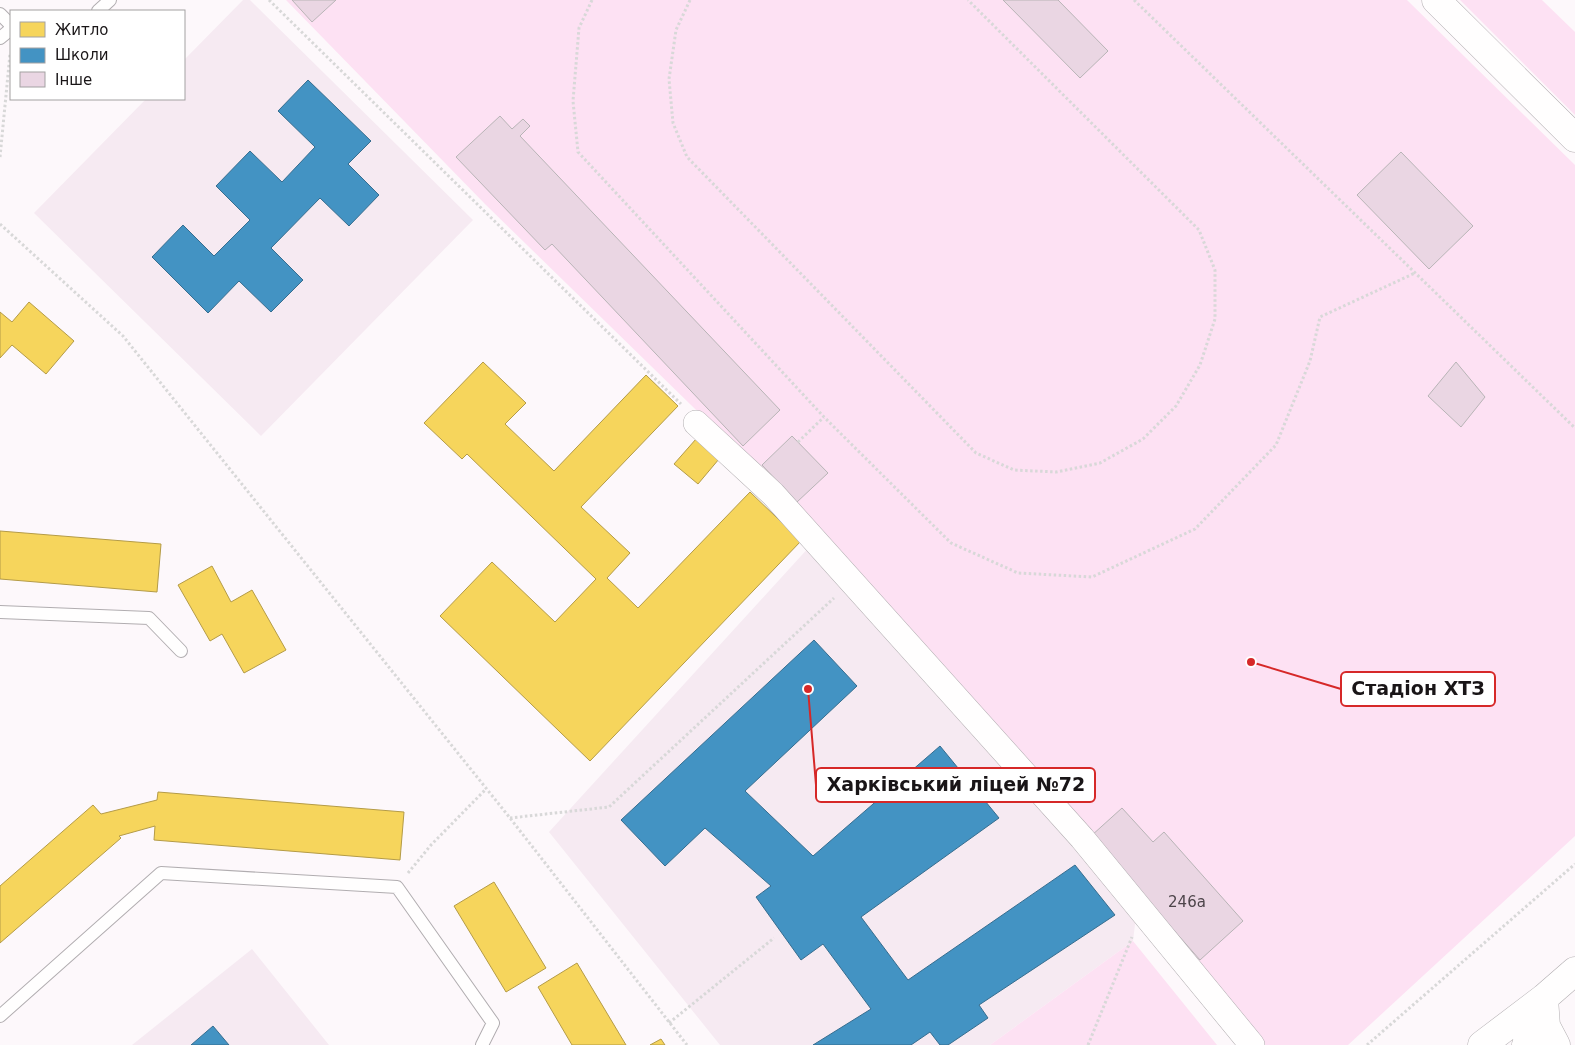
<svg xmlns="http://www.w3.org/2000/svg" width="1575" height="1045" viewBox="0 0 1575 1045" font-family="'DejaVu Sans',sans-serif">
<style>
.built{fill:#f6eaf2}
.green{fill:#fde1f3}
.homes{fill:#f6d55c;stroke:#b49b47}
.schools{fill:#4393c3;stroke:#366d8f}
.building{fill:#ead6e3;stroke:#b8b4b6}
.lines{fill:none;stroke-linecap:round;stroke-linejoin:round}
.service-casing{stroke:#b1adb0;stroke-width:14}
.minor-casing{stroke:#b1adb0;stroke-width:26}
.primary-casing{stroke:#b1adb0;stroke-width:29}
.path{stroke:#d8d8d8;stroke-width:3;stroke-dasharray:2.5 2.5;stroke-linecap:butt}
.service{stroke:#fffefe;stroke-width:12}
.minor{stroke:#fffefe;stroke-width:25}
.primary{stroke:#fffefe;stroke-width:28}
.labels{text-anchor:middle;dominant-baseline:central;stroke-width:5;stroke-linejoin:round;paint-order:stroke}
.number-label{font-size:15px;fill:#4d454a}
.leader{fill:none;stroke:#d62828;stroke-width:2}
.callout-dot{fill:#d62828;stroke:#fff;stroke-width:2}
.callout{fill:#fff;stroke:#d62828;stroke-width:2}
.callout-label{font-size:19px;text-anchor:middle;font-weight:bold;fill:#191517}
</style>
<rect width="100%" height="100%" fill="#fdf8fb"/>
<!-- built -->
<path class="built" d="M243 0H250L473 220 261 436 34 213 146 99H184V60Z
M811 545 1136 916 1133 941 990 1045H720L549 832Z
M252 949 329 1045H132Z"/>
<!-- green -->
<path class="green" d="M286 0H1407L1575 165V836L1348 1045H1260L775 487 485 204Z
M1460 0H1542L1575 32V115Z
M1133 941 1217 1045H990Z"/>
<!-- homes -->
<path class="homes" d="M29 302 74 341 46 374 12 345 0 358V312L12 322Z
M483 362 526 403 505 424 554 471 646 375 678 406 581 507 630 553 607 578 638 608 750 492 801 541 590 761 440 616 492 562 555 622 596 579 467 454 462 459 424 423Z
M696 439 719 459 698 484 674 464Z
M0 531 161 544 157 592 0 579Z
M212 566 231 602 252 590 286 650 244 673 222 634 210 641 178 585Z
M158 792 404 812 400 860 154 840 155 826 119 836 121 838 0 943V886L93 805 101 814 157 800Z
M494 882 546 968 506 992 454 906Z
M577 963 626 1045H572L538 987Z
M661 1039 665 1045H650Z"/>
<!-- schools -->
<path class="schools" d="M308 80 371 141 348 164 379 195 349 226 320 198 271 248 303 280 271 312 239 281 208 313 152 257 183 225 214 256 250 220 216 186 250 151 282 182 315 147 278 111Z
M814 640 857 686 745 791 813 856 940 746 999 818 861 917 908 980 1075 865 1115 915 979 1005 988 1018 948 1045H940L930 1032 911 1045H813L871 1009 823 944 801 960 756 897 771 886 705 828 665 866 621 820Z
M213 1026 229 1045H191Z"/>
<!-- building -->
<path class="building" d="M292 0H336L312 22Z
M1003 0H1058L1108 51 1080 78Z
M500 116 512 129 523 119 530 126 520 136 780 410 743 446 552 244 545 250 456 157Z
M1401 152 1473 226 1429 269 1357 195Z
M1456 362 1485 397 1461 427 1428 396Z
M792 436 828 473 797 502 762 465Z
M1122 808 1153 842 1164 832 1243 921 1200 960 1091 836Z"/>
<g class="lines">
<!-- service casing -->
<g class="service-casing">
<path id="service" d="M98 11 110 0
M0 14 11 25
M0 38 11 29
M0 612 149 618 181 651
M0 1016 161 873 397 887 493 1023 482 1045"/>
</g>
<!-- minor casing -->
<g class="minor-casing">
<path id="minor" d="M696 423 773 494 1082 838 1252 1045"/>
</g>
<!-- primary casing -->
<g class="primary-casing">
<path id="primary" d="M1436 0 1575 138
M1544 999 1546 1026 1556 1045
M1482 1045 1544 998 1575 971
M1526 1045 1544 998"/>
</g>
<!-- path -->
<path class="path" d="M269 0 681 404
M592 0 579 28 573 101 578 152 824 417 951 543 1018 573 1092 577 1195 529 1276 445 1310 361 1320 317 1415 273
M690 0 676 30 669 79 673 123 687 157 976 453 1014 470 1056 472 1100 463 1143 439 1176 406 1200 365 1215 319V270L1199 230 968 0
M1134 0 1575 428
M0 157 10 54
M0 224 123 336 510 818 687 1045
M798 442 824 417
M510 818 609 807 834 598
M408 873 431 845 486 789
M669 1023 774 938
M1088 1045 1132 937
M1367 1045 1575 864"/>
<!-- service -->
<use href="#service" class="service"/>
<!-- minor -->
<use href="#minor" class="minor"/>
<!-- primary -->
<use href="#primary" class="primary"/>
</g>
<g class="labels">
<!-- number labels -->
<g class="number-label">
<text x="1187" y="902">246а</text>
</g>
</g>
<!-- callouts -->
<path class="leader" d="M1251 662L1341 689M808 689L816 785"/>
<g class="callout-dot">
<circle cx="1251" cy="662" r="5"/>
<circle cx="808" cy="689" r="5"/>
</g>
<g class="callout">
<rect x="1341" y="672" width="154" height="34" rx="5"/>
<rect x="816" y="768" width="279" height="34" rx="5"/>
</g>
<g class="callout-label">
<text x="1418" y="695">Стадіон ХТЗ</text>
<text x="956" y="791">Харківський ліцей №72</text>
</g>
<!-- legend -->
<rect x="10" y="10" width="175" height="90" fill="#ffffff" stroke="#a3a1a2"/>
<rect x="20" y="22" width="25" height="15" fill="#f6d55c" stroke="#a3a1a2"/>
<text x="55" y="35" font-size="15" fill="#191517">Житло</text>
<rect x="20" y="48" width="25" height="15" fill="#4393c3" stroke="#a3a1a2"/>
<text x="55" y="60" font-size="15" fill="#191517">Школи</text>
<rect x="20" y="72" width="25" height="15" fill="#ead6e3" stroke="#a3a1a2"/>
<text x="55" y="85" font-size="15" fill="#191517">Інше</text>
</svg>
